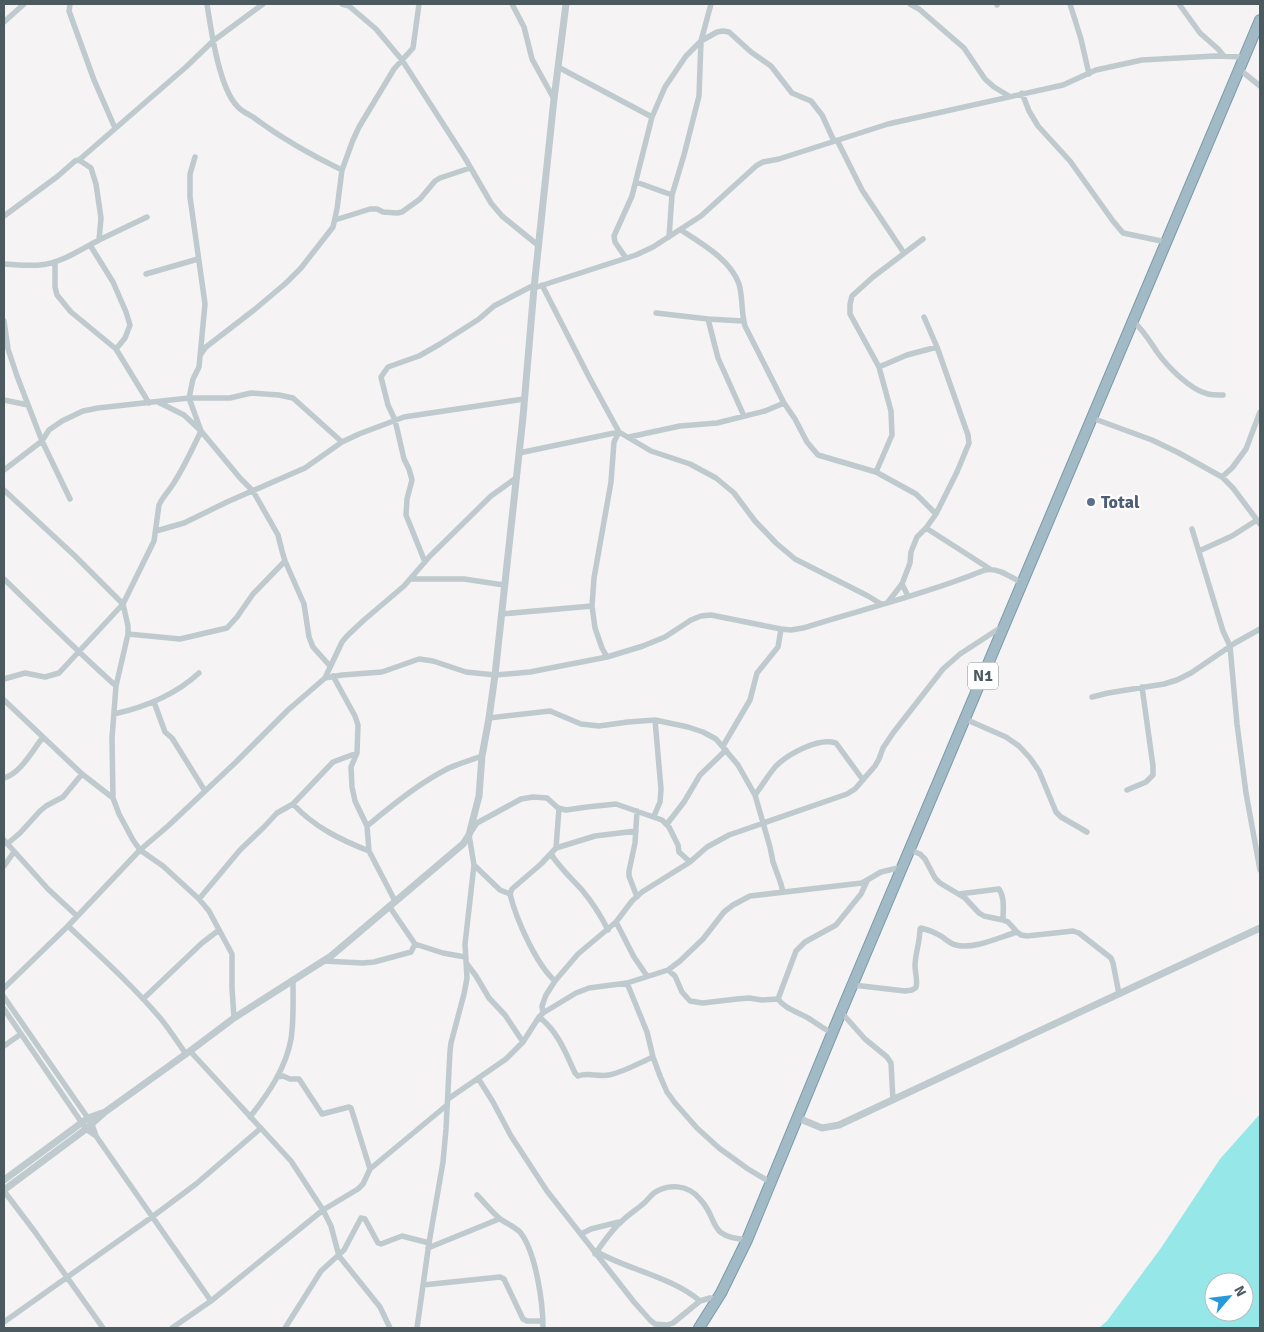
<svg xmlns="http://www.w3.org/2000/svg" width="1264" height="1332" viewBox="0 0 1264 1332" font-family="Signika,sans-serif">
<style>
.water{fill:#95e7e8;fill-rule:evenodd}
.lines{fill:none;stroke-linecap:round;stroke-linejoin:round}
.trunk-casing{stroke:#799aa9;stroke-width:12}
.minor{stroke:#bfcace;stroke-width:5.5}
.tertiary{stroke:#bfcace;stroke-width:7}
.trunk{stroke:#a1bac6;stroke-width:10}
.service-dot{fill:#5c6f8a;stroke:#fff;stroke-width:2}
.labels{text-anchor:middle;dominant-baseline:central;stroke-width:4.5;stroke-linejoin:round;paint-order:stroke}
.shield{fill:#fff;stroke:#818c8f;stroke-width:1}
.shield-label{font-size:16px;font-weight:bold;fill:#4b5a5f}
.service-label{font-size:18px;font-weight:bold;fill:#4e5e75;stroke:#fff;text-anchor:start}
</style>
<rect width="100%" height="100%" fill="#f5f3f3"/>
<!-- water -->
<path class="water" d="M1260 1114V1328H1099L1107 1321 1161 1248 1220 1159ZM1214 1282H1244V1312H1214Z"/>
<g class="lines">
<!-- trunk casing -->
<g class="trunk-casing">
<path id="trunk" d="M699 1328 721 1293 747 1240 841 1012 1260 20"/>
</g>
<!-- minor -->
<path class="minor" d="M70 4 69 11 94 80 115 128
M207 4C211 30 219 87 237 106 241 111 248 114 253 117 281 138 311 155 342 170
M342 4 349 6 376 29 402 60 465 158 491 203 502 216 539 246
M512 4 524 27 532 59 554 99
M910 4 919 9 964 48 985 79 994 87 1009 96
M997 4V5
M1070 4 1081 39 1089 74
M1179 4 1200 33 1218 49 1224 56
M4 22 24 4
M558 67 652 117
M1239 69 1260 86
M1022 93 1029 111 1038 126 1070 161 1113 221 1123 233 1166 242
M837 140 862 190 904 253
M195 157 190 174V197L205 304 199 367 193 379 189 398 201 431 240 478 253 491 278 535 282 551 285 561 304 604 309 637 313 647 330 666
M636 182 672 195
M4 216 58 176 75 161 79 160 186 67 213 41 263 4
M335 220 370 209H377L383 212 397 213 402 212 420 199 435 181 440 178 470 168
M681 230C701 243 731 260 739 284 743 297 741 312 745 326L784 403 795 419 807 442 818 455 876 472 916 494 936 514
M669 237 672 195 684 155 699 96 701 41 711 4
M99 240 147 217
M90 245 113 282 126 312 130 325 125 338 116 349
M626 258 615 242 614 236 632 196 652 117 665 87 686 56 701 41 717 32 723 31 729 32 751 52 771 66 792 93 811 101 822 115 834 141
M55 262V287L57 295 71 312 116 349 149 403
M4 264C16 265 28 266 40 265 61 263 80 250 99 240L101 218 96 184 91 168 79 160
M146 274 198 259
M542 285 589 377 619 432
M534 288 636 255 653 247 701 216 756 166 763 162 779 159 888 124 1063 85 1096 70 1142 60 1215 56 1244 57
M656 313 708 319 743 321
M708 319 718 358 744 416
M4 321 8 349 17 376 42 441 70 499
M1133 321C1144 331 1149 340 1157 352 1167 366 1190 390 1208 394 1213 395 1218 395 1223 395
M201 354 206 347 254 310 286 283 301 268 333 227 337 209 342 170 353 140 359 127 394 69 413 48 419 4
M879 367 907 355 937 347
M4 400 28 405
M1092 418 1152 440 1179 453 1222 477 1233 488 1260 524
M629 437 680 426 717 423 765 411 784 403
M519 453 619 432 651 451 690 464 716 478 734 493 755 521 776 543 795 559 868 596 881 604
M4 470 42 441 49 430 62 421 83 411 98 408 189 398H230L251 393 279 395 293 398 342 442
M876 472 892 435 891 411 879 367 850 314V304L852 296 873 277 923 239
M1222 477 1232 468 1246 449 1260 412
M4 490 75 556 123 604 128 626V634L116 686 112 738 113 798
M926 528 990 569
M1192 529 1223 631 1230 646 1237 724 1246 793 1260 870
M156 531 184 523 227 502 305 468 342 442 359 434 404 417 524 399
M1199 551 1232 536 1257 520
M425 562 406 515 407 499 412 480 409 469 404 459 395 420 388 405 381 377 388 367 419 356 440 344 479 319 494 306 534 285
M4 579C41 615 77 651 116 686
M410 579H464L504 585
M902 584 908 596
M888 602 902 584 910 563 911 552 917 537 926 528 936 514 957 472 969 443 968 435 937 347 924 317
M501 614 592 606
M128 634 180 639 227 628 237 617 253 594 285 561
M607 657 602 648 595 628 592 606 594 578 611 482 614 442 619 432
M333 676 355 716 358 725 357 753 351 767 352 787 355 801 367 826 369 851 395 901
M325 678 342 675 382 672 419 659 433 661 466 672 495 675 530 672 607 657 643 646 665 637 691 620 701 616 711 615 781 629 791 630 803 628C864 609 925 594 985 570 997 567 1011 577 1022 583
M4 679 25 673 45 677 59 673 123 604 154 541 159 505C163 496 170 490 175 481 185 465 193 448 201 431L184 415 158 402
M1092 697 1108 693 1164 684 1177 680 1191 673 1235 643 1260 629
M4 700 82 774 113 798 119 814 133 840 140 850 163 866 199 899 209 911 232 954V988L234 1018
M154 702 165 732 172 738 205 791
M114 714C146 707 175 695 199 673
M489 718 550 711 581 724 599 726 628 722 655 720 688 727 703 732 716 739 738 765 755 795 770 847 773 862 781 884 783 892
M965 719 1006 737 1019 746 1030 758 1039 771 1056 812 1061 817 1087 832
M723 746 750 700 757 673 778 647 781 629
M4 778C20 774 33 750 43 737
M1127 790 1146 782 1153 775V766L1142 687
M755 795C762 786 768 775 776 766 788 754 819 737 836 743L863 780
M293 804C314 827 341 840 369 851
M654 816 660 802 661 789 655 720
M667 824 684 802 700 775 726 750
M367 826C393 805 419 783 449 768 460 763 471 760 482 756
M4 840 48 889 77 916
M7 844 20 833 40 811 46 806 63 797 82 774
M556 848 559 808
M910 850 920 854 925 859 935 878 940 883 965 898 979 913 984 916 1003 920 1008 922 1017 932 1021 935 1027 936 1073 931 1079 933 1111 958 1113 963 1119 994
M551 854C559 867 571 878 582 890 592 902 601 916 608 930
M474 865 500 890 510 894
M4 866 14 852
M959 894 999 889C1005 898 1003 909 1003 920
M637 897 629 876V871L635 843 637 811
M199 899 240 850 264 827 277 813 293 804 333 762 357 753
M389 906 415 944 443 953 465 957
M616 922 634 957 647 976
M68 926C100 956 133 986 161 1019 170 1030 178 1043 186 1054
M323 961 363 963 374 962 411 952 415 944
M467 964 476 976 489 998 505 1015 523 1042
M668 970 675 976 682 992 690 1001 703 1003 737 999 749 998 762 1000 778 999
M555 981C536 964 516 919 510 894L512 889 541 864 556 848 595 836 636 831
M627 983 647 1032 653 1057 660 1076 667 1092 675 1103 697 1128 719 1148 748 1169 770 1182
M853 985 905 991C909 990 914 991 916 987 918 982 915 972 915 966 915 954 920 942 920 929L921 928C928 930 934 932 939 935 945 938 950 944 956 945 973 950 1000 937 1017 932
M4 988 68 926 140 850 168 826 236 762 288 710 325 678 342 642 347 636 364 620 404 586 430 556 491 496 516 478
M4 997 92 1124 96 1136 211 1301 172 1328
M143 999 202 943 219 930
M4 1009 86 1129 96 1136
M841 1012 865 1039 887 1057 891 1063 893 1100
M543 1013 542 1006 546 995 555 981 578 954 616 922 632 901 642 892 690 862 707 847 729 835 847 794 855 789 875 766 879 759 883 748 893 733 943 669 960 654 1003 626
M539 1017C557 1030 566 1053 575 1073L578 1076C588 1072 598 1077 609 1075 624 1072 639 1063 653 1057
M833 1033C823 1029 817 1023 808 1018 798 1012 785 1009 778 999L796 951 805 942 836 925 861 894 867 881
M4 1046 21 1034
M190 1051 291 1161 323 1210 331 1226 339 1256 380 1307 390 1328
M277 1077 283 1076 290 1079H299L322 1114 349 1107 351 1108 370 1169
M478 1078 493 1102 511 1136 547 1191 634 1302 650 1320 655 1324 667 1325 673 1323 700 1301 710 1298 717 1300
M448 1099 506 1059 523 1042 539 1017 543 1013 576 993 589 988 627 983 668 970 680 961 703 939 724 912 733 905 750 896 862 883 881 872 902 867
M250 1117C268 1094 286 1068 291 1039 294 1020 293 1000 293 981
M4 1191 35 1232 103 1328
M477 1195C484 1202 490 1210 498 1217 504 1223 513 1225 520 1232 536 1252 543 1303 543 1328
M581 1234 591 1229 619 1222
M428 1248 499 1219
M597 1252C629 1270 672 1277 700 1301
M595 1254C604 1242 611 1230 622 1221 628 1215 636 1210 643 1204 647 1201 650 1196 654 1193 668 1183 688 1185 699 1198 721 1221 705 1236 747 1240
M423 1285 500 1277 504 1279 523 1319 527 1321H543
M211 1301 323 1210 358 1189 363 1184 370 1169 447 1105
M4 1322 152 1217 196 1184 261 1128
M285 1328 321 1271 344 1250 361 1218 365 1219 378 1243 381 1244 402 1236 429 1243
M417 1328 429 1243 443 1162 446 1129 450 1051 451 1043 464 994 467 978 465 944 474 865 469 835 477 823 521 799 533 797 547 798 558 808 566 810 587 807 616 804 662 820 669 827 678 845 679 852 690 862"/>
<!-- tertiary -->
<path class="tertiary" d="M798 1118 822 1128 839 1125 1065 1019 1260 928
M4 1180 88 1118 102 1113
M4 1190 86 1129 105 1112 190 1051 234 1018 331 956 463 844 469 835 479 796 482 756 489 718 495 675 523 417 534 288 554 99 566 4"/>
<!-- trunk -->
<use href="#trunk" class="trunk"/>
</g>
<!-- markers -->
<circle class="service-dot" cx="1091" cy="502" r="5"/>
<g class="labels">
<!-- shield labels -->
<rect class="shield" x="968" y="662.5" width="30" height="27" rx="4"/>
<g class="shield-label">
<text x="983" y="676">N1</text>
</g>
<!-- service labels -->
<g class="service-label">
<text x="1101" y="502">Total</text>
</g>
</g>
<!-- border -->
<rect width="1264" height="1332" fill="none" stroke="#4b5a5f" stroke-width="10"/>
<!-- north arrow -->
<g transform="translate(1229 1297) rotate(62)"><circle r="24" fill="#ffffff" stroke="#b7bdbf"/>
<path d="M0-4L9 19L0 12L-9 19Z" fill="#2699db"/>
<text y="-8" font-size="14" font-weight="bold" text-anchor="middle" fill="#4b5a5f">N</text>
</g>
</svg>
